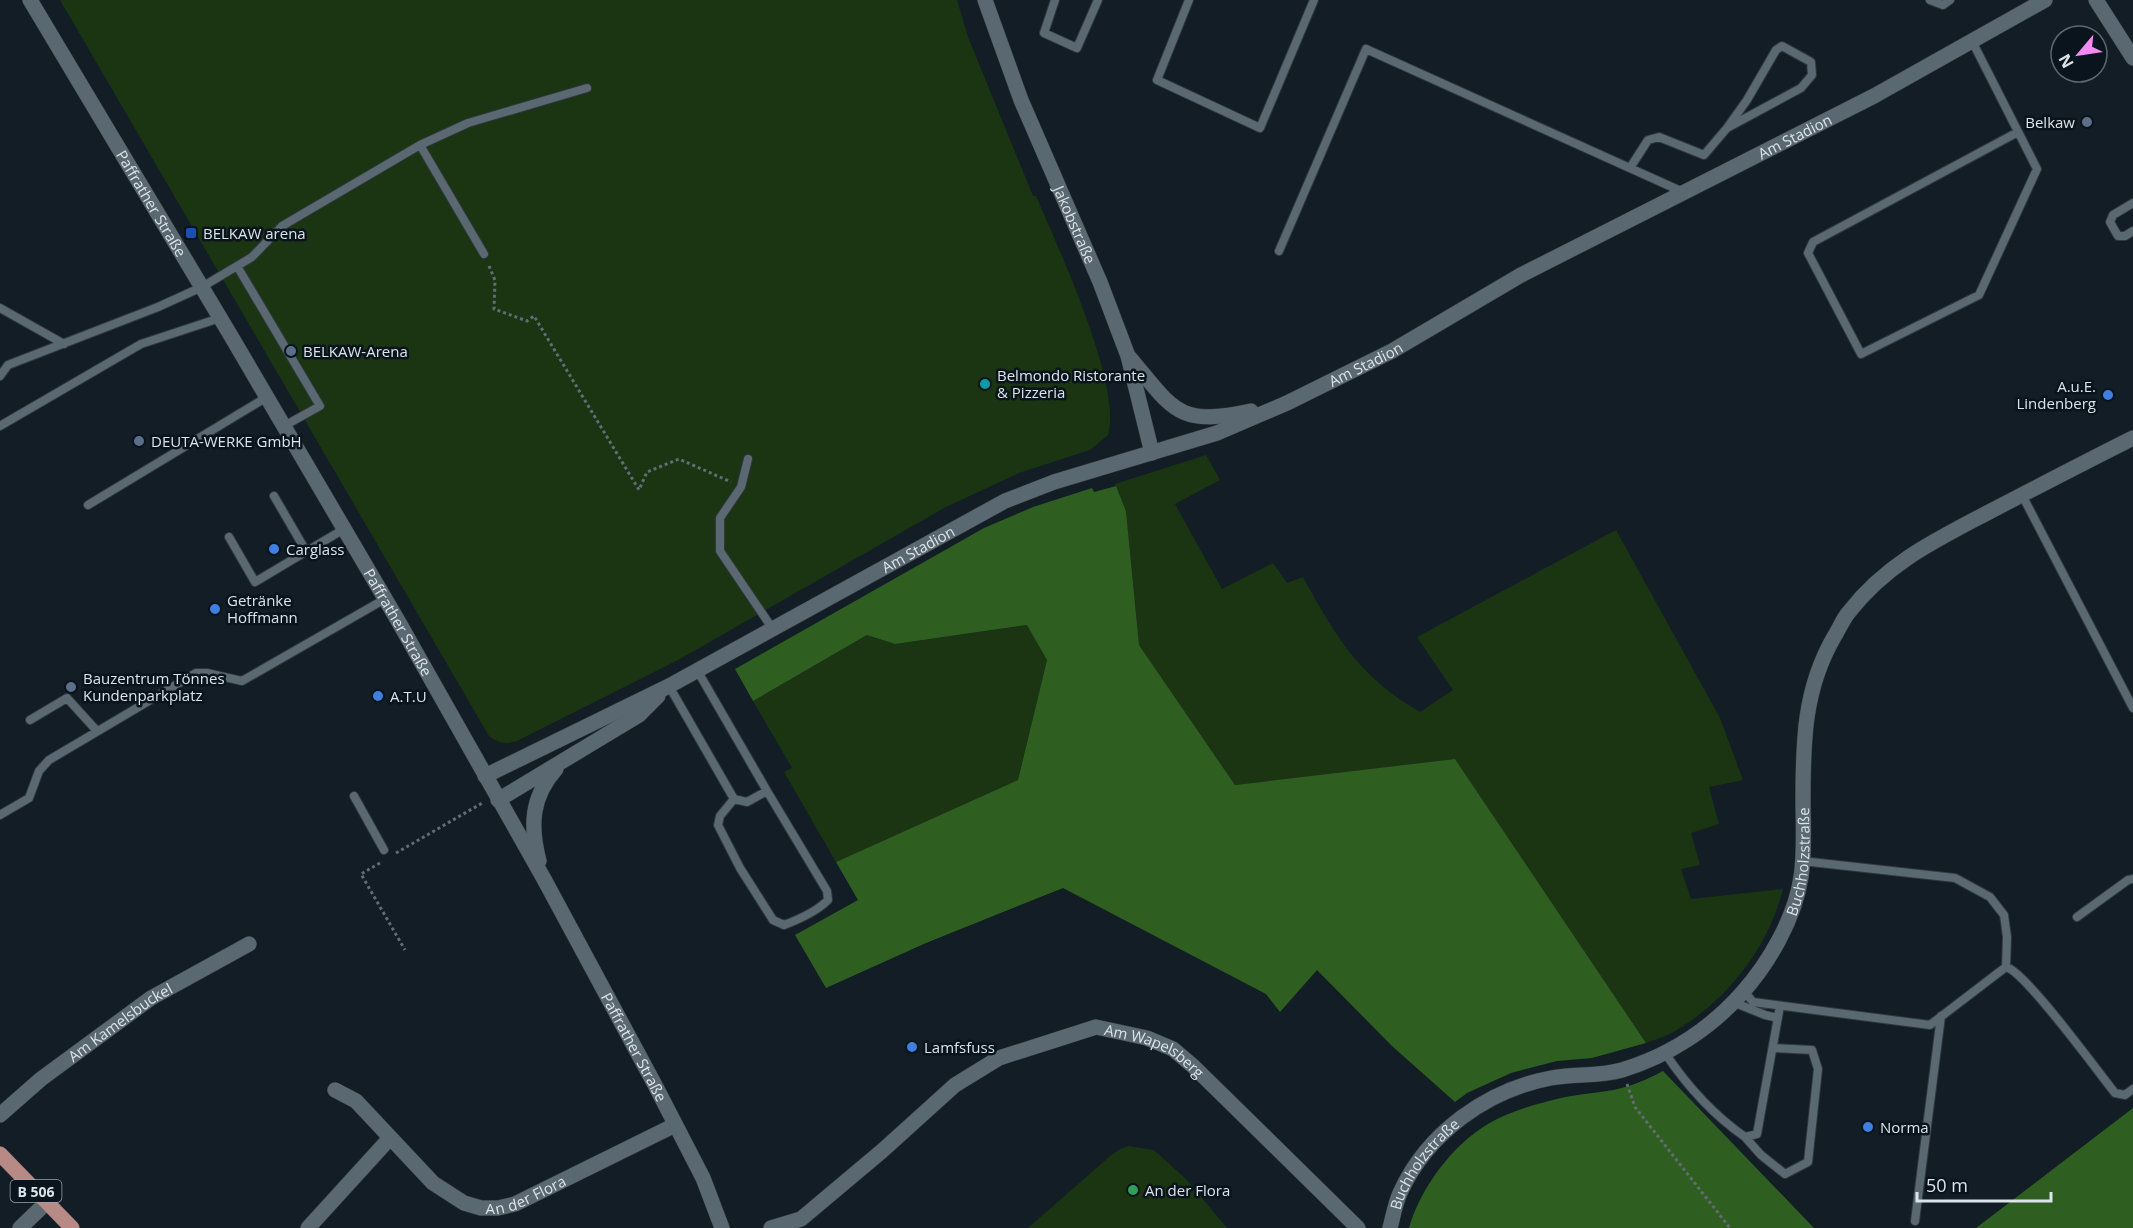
<svg xmlns="http://www.w3.org/2000/svg" width="2133" height="1228" viewBox="0 0 2133 1228" font-family="'Open Sans',sans-serif">
<style>
.green{fill:#1b3513}
.forest{fill:#2f5f20}
.lines{fill:none;stroke-linecap:round;stroke-linejoin:round}
.lane-casing{stroke:#31373e;stroke-width:10}
.street-casing{stroke:#31373e;stroke-width:16}
.secondary-casing{stroke:#31373e;stroke-width:16}
.primary-casing{stroke:#31373e;stroke-width:16}
.path{stroke:#636c74;stroke-width:3;stroke-dasharray:3 3;stroke-linecap:butt}
.lane{stroke:#5a6872;stroke-width:8}
.street{stroke:#5a6872;stroke-width:15}
.secondary{stroke:#5a6872;stroke-width:15}
.primary{stroke:#b88a85;stroke-width:15}
.service-dot{fill:#5c6f8a;stroke:#09141c;stroke-width:2}
.transit-dot{fill:#1a4fb4;stroke:#09141c;stroke-width:2}
.culture-dot{fill:#0f9aa8;stroke:#09141c;stroke-width:2}
.shop-dot{fill:#3f7fe0;stroke:#09141c;stroke-width:2}
.leisure-dot{fill:#2e9e5b;stroke:#09141c;stroke-width:2}
.labels{text-anchor:middle;dominant-baseline:central;stroke-width:5;stroke-linejoin:round;paint-order:stroke}
.shield{fill:#09141c;stroke:#9da5ac;stroke-width:1.5}
.shield-label{font-size:14px;font-weight:bold;fill:#dce3e9}
.poi-label{font-size:15px;fill:#dce3e9;stroke:#09141c;text-anchor:start}
.street-label{font-size:15px;fill:#dce3e9;stroke:#09141c}
</style>
<rect width="100%" height="100%" fill="#121d26"/>
<!-- green -->
<path class="green" d="M60 0H957L968 37 1033 196H1036C1057 245 1123 386 1108 435L1090 450 1019 473 944 508 680 659 517 741C506 745 498 743 489 736Z
M1206 455 1220 480 1175 504 1222 589 1273 563 1287 583 1303 577C1326 619 1350 662 1389 691 1398 699 1409 705 1420 712L1453 690 1417 637 1616 530 1720 718 1743 780 1709 787 1719 824 1691 833 1700 865 1681 869 1691 899 1783 889C1769 946 1729 998 1680 1028 1670 1035 1657 1039 1646 1043L1455 759 1235 785 1139 645 1126 511 1115 484Z
M1028 625 1047 660 1018 780 836 862 784 772 792 768 753 701 867 635 895 644Z
M1129 1146 1154 1150 1187 1180 1227 1228H1028L1109 1157 1120 1149Z"/>
<!-- forest -->
<path class="forest" d="M1116 486 1126 511 1139 645 1235 785 1455 759 1646 1043 1592 1058 1557 1061 1511 1073 1467 1093 1455 1102 1392 1046 1317 970 1280 1012 1266 994 1063 888 926 943 826 988 795 935 858 900 836 862 1018 780 1047 660 1027 625 895 644 867 635 753 701 735 669 984 528 1033 507 1092 488 1094 492Z
M1663 1071 1814 1228H1409C1420 1189 1452 1145 1488 1124 1510 1111 1536 1104 1561 1098 1583 1093 1607 1093 1629 1086 1641 1082 1652 1077 1663 1071Z
M2133 1108V1228H1976Z"/>
<g class="lines">
<!-- lane casing -->
<g class="lane-casing">
<path id="lane" d="M1055 0 1044 33 1077 48 1098 0
M1189 0 1157 80 1260 128 1314 0
M1930 0 1943 5 1950 0
M1972 41C1993 83 2015 126 2037 169L1979 295 1861 354 1808 253 1813 242 2018 132
M420 145 484 254
M1630 168 1648 140 1659 137 1704 155 1727 128 1801 88 1812 75 1811 62 1782 46 1776 50 1747 100 1727 128
M2133 203 2113 215 2110 222 2118 236H2125L2133 231
M1279 251 1366 49 1683 192
M237 266 320 406 284 426
M0 308 64 344
M0 376 8 365 158 307 202 287 252 257 282 226 420 145 468 123 587 88
M0 426 141 344 220 318
M748 459 741 487 720 518V551L772 628
M2022 495 2133 708
M274 496 306 551
M88 505 267 397
M229 537 255 582 344 529
M697 670 767 791
M669 686 734 799 747 802 767 791 827 891 828 900C816 912 800 919 784 925L773 920 740 868 718 825 720 816 734 799
M30 720 67 698 97 731
M354 796 384 850
M0 815 29 798 39 771 49 760 196 673H207L242 681 385 599
M1802 861 1955 878 1990 897 2004 915 2007 937 2006 967
M2077 917 2128 880 2133 879
M1744 991 1753 1002 1930 1025 1998 973 2006 967C2025 971 2098 1072 2115 1093L2125 1095 2133 1089
M1733 1002 1765 1015 1778 1018
M1665 1053C1687 1086 1712 1114 1745 1137L1757 1134 1780 1006
M1745 1137 1761 1155 1785 1174 1808 1162 1818 1069 1812 1050 1773 1048
M1915 1221 1941 1016"/>
</g>
<!-- street casing -->
<g class="street-casing">
<g id="street">
<path id="s1" d="M335 1090 356 1101 433 1183 464 1203 481 1208H498L515 1204 675 1125"/>
<path id="s2" d="M0 1115 41 1079 151 998 249 944"/>
<path d="M20 1228 47 1202"/>
<path d="M308 1228 390 1138"/>
<path id="s3" d="M771 1228 801 1219 882 1151 955 1085 999 1058 1096 1027 1147 1038 1173 1049 1193 1066 1358 1228"/>
</g>
</g>
<!-- secondary casing -->
<g class="secondary-casing">
<g id="secondary">
<path id="s4" d="M30 0 231 336 397 619 544 879 655 1085 703 1178 722 1228"/>
<path id="s5" d="M985 0 1021 100 1100 282 1128 356 1152 453"/>
<path d="M2096 0 2133 58"/>
<path d="M1130 358C1174 410 1177 427 1251 411"/>
<path id="s6" d="M485 776 669 686 1005 501 1054 482 1217 433 1287 403 1392 351 1521 275 1874 96 2045 0"/>
<path d="M498 800 639 715 658 696"/>
<path d="M539 861C530 826 531 797 556 769"/>
<path id="s7" d="M1390 1228C1393 1217 1395 1204 1400 1193 1427 1133 1487 1090 1551 1078 1574 1073 1599 1077 1622 1070 1668 1056 1710 1029 1742 993 1769 963 1795 918 1801 877 1805 852 1803 825 1803 800 1803 741 1804 689 1834 637 1839 629 1843 619 1849 612 1887 563 1936 540 1989 512 2037 487 2085 462 2133 438"/>
</g>
</g>
<!-- primary casing -->
<g class="primary-casing">
<path id="primary" d="M0 1154 72 1228"/>
</g>
<!-- path -->
<path class="path" d="M489 266 495 280 494 309 527 321 534 316 639 490 647 472 679 459 731 482
M396 853 484 802
M380 863 361 874 405 950
M1627 1084 1635 1107 1730 1228"/>
<!-- lane -->
<use href="#lane" class="lane"/>
<!-- street -->
<use href="#street" class="street"/>
<!-- secondary -->
<use href="#secondary" class="secondary"/>
<!-- primary -->
<use href="#primary" class="primary"/>
</g>
<!-- markers -->
<g class="service-dot">
<circle cx="2087" cy="122" r="6"/>
<circle cx="291" cy="351" r="6"/>
<circle cx="139" cy="441" r="6"/>
<circle cx="71" cy="687" r="6"/>
</g>
<rect class="transit-dot" x="185" y="227" width="12" height="12" rx="3"/>
<circle class="culture-dot" cx="985" cy="384" r="6"/>
<g class="shop-dot">
<circle cx="2108" cy="395" r="6"/>
<circle cx="274" cy="549" r="6"/>
<circle cx="215" cy="609" r="6"/>
<circle cx="378" cy="696" r="6"/>
<circle cx="912" cy="1047" r="6"/>
<circle cx="1868" cy="1127" r="6"/>
</g>
<circle class="leisure-dot" cx="1133" cy="1190" r="6"/>
<g class="labels">
<!-- shield labels -->
<rect class="shield" x="10.5" y="1180" width="51" height="22" rx="4.5"/>
<g class="shield-label">
<text x="36" y="1191">B 506</text>
</g>
<!-- poi labels -->
<g class="poi-label">
<text x="2075" y="122" text-anchor="end">Belkaw</text>
<text x="203" y="233">BELKAW arena</text>
<text x="303" y="351">BELKAW-Arena</text>
<text x="997" y="375">Belmondo Ristorante<tspan x="997" dy="17">&amp; Pizzeria</tspan></text>
<text x="2096" y="386" text-anchor="end">A.u.E.<tspan x="2096" dy="17">Lindenberg</tspan></text>
<text x="151" y="441">DEUTA-WERKE GmbH</text>
<text x="286" y="549">Carglass</text>
<text x="227" y="600">Getränke<tspan x="227" dy="17">Hoffmann</tspan></text>
<text x="83" y="678">Bauzentrum Tönnes<tspan x="83" dy="17">Kundenparkplatz</tspan></text>
<text x="390" y="696">A.T.U</text>
<text x="924" y="1047">Lamfsfuss</text>
<text x="1880" y="1127">Norma</text>
<text x="1145" y="1190">An der Flora</text>
</g>
<!-- street labels -->
<g class="street-label">
<text stroke="none"><textPath href="#s6" startOffset="1461">Am Stadion</textPath></text>
<text stroke="none"><textPath href="#s4" startOffset="237">Paffrather Straße</textPath></text>
<text stroke="none"><textPath href="#s5" startOffset="242">Jakobstraße</textPath></text>
<text stroke="none"><textPath href="#s6" startOffset="975">Am Stadion</textPath></text>
<text stroke="none"><textPath href="#s6" startOffset="489">Am Stadion</textPath></text>
<text stroke="none"><textPath href="#s4" startOffset="723">Paffrather Straße</textPath></text>
<text stroke="none"><textPath href="#s7" startOffset="596">Buchholzstraße</textPath></text>
<text stroke="none"><textPath href="#s2" startOffset="152">Am Kamelsbuckel</textPath></text>
<text stroke="none"><textPath href="#s4" startOffset="1209">Paffrather Straße</textPath></text>
<text stroke="none"><textPath href="#s3" startOffset="453">Am Wapelsberg</textPath></text>
<text stroke="none"><textPath href="#s7" startOffset="74">Buchholzstraße</textPath></text>
<text stroke="none"><textPath href="#s1" startOffset="238">An der Flora</textPath></text>
</g>
</g>
<!-- north arrow -->
<g transform="translate(2079 54) rotate(241)"><circle r="28" fill="#09141c" stroke="#5d676e" stroke-width="1.5"/>
<path d="M0-4.5L10 22L0 15L-10 22Z" fill="#f28af3"/>
<text y="-9" font-size="16" font-weight="bold" text-anchor="middle" fill="#dce3e9">N</text>
</g>
<!-- scale -->
<path d="M1917 1192v9h134v-9" fill="none" stroke="#dce3e9" stroke-width="3"/>
<text x="1926" y="1192" font-size="18" fill="#dce3e9" stroke="#09141c" stroke-width="4.5" paint-order="stroke">50 m</text>
</svg>
